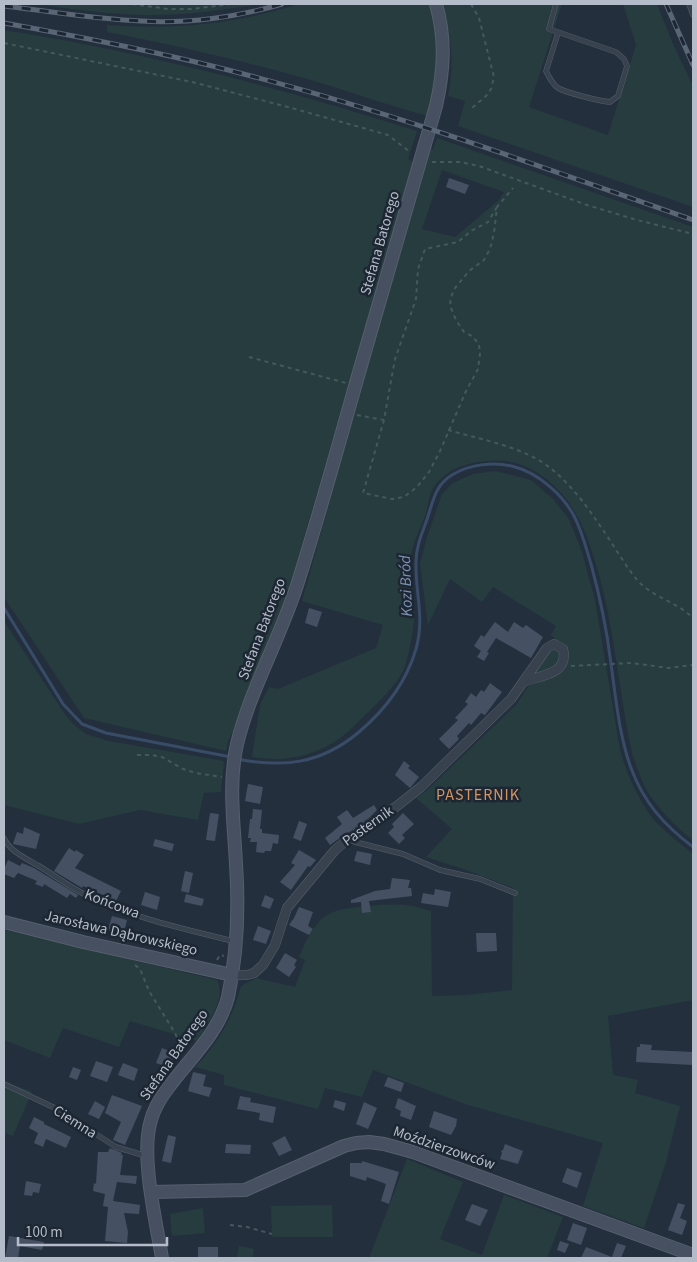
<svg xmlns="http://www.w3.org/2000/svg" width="697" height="1262" viewBox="0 0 697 1262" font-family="'Source Sans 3',sans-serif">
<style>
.green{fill:#263c3f;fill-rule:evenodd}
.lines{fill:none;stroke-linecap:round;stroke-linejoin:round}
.stream{stroke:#394c67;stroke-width:3}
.building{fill:#455162}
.lane-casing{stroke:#565f6c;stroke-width:5.5}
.street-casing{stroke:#565f6c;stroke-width:10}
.secondary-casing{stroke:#565f6c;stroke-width:14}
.path{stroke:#44595c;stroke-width:2;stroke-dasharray:4 4;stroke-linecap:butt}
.lane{stroke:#38414e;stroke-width:4.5}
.street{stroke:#38414e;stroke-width:9}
.secondary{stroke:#465061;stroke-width:12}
.rail-casing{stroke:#5a6575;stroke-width:5}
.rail{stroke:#1d2633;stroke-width:3;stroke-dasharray:9;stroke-linecap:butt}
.labels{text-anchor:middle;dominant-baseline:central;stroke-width:5;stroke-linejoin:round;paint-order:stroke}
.street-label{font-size:15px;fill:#b4bcc9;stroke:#1d2633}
.water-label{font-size:16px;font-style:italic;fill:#7c92b1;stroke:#1d2633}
.neighbourhood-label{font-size:16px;letter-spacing:1px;fill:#d59563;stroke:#1d2633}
</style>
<rect width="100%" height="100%" fill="#242f3e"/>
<!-- green -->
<path class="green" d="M35 4H261C222 10 183 16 143 15 107 14 71 9 35 4Z
M299 4H430L438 46 436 79 428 116C386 105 346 90 304 78 239 60 174 45 107 32V25C175 30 234 24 299 4Z
M442 4H562L529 107 608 135 636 45 623 4H657L673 44 693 86V207L458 126 465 101 448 96C455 60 451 38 442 4Z
M4 30C144 52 281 88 417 131L408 159 414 162 288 592 273 634 241 709 233 732 228 741 226 751 84 718 4 597Z
M437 138 693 227V840C679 831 649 799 643 783 639 774 635 763 632 753 619 693 615 631 598 571 592 552 587 533 577 516 563 489 535 464 504 461 486 460 467 462 451 471 444 476 436 482 432 490 428 498 428 508 425 516 419 531 411 547 410 564 409 580 413 597 414 613 415 625 408 660 403 671 396 687 368 712 355 725 328 753 290 764 252 757L260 705 269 687 278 689 376 648 383 625 302 601 428 148 433 149ZM442 170 504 192 499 200 455 237 422 229Z
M495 471 531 480 553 499 569 519 582 552 595 600 620 750C626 773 641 806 657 823 668 834 681 844 693 854V1000L608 1016 613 1075 638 1080 635 1093 680 1106 666 1162 644 1228 583 1206 603 1143 468 1105 373 1070 362 1097 325 1088 318 1109 224 1085V1075L195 1067C218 1044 233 1017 241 986L256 978 295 987 305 960 299 957C305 942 316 919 331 913 342 907 391 903 404 905 413 905 423 909 431 911L432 996 466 995 512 990 513 888 466 870 426 857 452 829 416 798 425 792 517 704 528 686 555 676 565 669 569 658 566 648 551 635 556 626 493 587 482 602 450 579 428 625 420 564 427 537 442 494 453 483 473 474Z
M4 621 64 713 73 724 86 734 109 741 224 761 221 792 204 793 198 820 140 810 79 824 4 805Z
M554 649 559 650 562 653 557 667 534 674 550 651Z
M4 930 217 980C227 999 207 1024 197 1041L130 1021 119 1047 63 1028 50 1058 4 1040Z
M4 1081 32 1092 13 1136 4 1133Z
M407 1159 463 1182 440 1239 482 1255 504 1195 563 1217 547 1258H369Z
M332 1205 333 1237H272L271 1206Z
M203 1208 205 1233 172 1236 170 1214Z
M239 1246 254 1249 253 1258H237Z"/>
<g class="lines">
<!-- stream -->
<path class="stream" d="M4 608 63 704 82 724 106 733 231 757
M237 759C284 768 321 764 359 732 385 710 406 683 416 649 425 617 415 593 416 562 416 544 424 530 429 513 434 497 437 484 452 475 470 464 495 461 515 467 538 473 563 495 574 516 582 531 586 548 591 564 600 597 607 630 611 664 616 699 619 735 631 768 644 803 664 825 693 847"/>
</g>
<!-- building -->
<path class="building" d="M449 178 469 185 465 194 446 187Z
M309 608 322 612 317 627 305 623Z
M495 622 508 632 514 622 523 628 526 625 543 637 531 658 496 638 487 652 489 653 484 661 477 657 481 651 474 646 481 635 484 637Z
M490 683 502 692 485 715 481 713 471 725 469 723 457 736 459 739 449 749 439 739 458 720 455 718 468 704 465 702 471 693 476 697 481 690 484 692Z
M404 761 410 766 408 768 419 777 410 788 395 775Z
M248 784 263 787 260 804 245 801Z
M374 805 377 810 370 817 330 845 325 838 342 824 337 817 347 810 353 818Z
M253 809 262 810 260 829H262V833L279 835 278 844 273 843 271 851H265L264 853 256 852 257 842H250L251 838H248L250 819H252Z
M210 813 219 814 215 841 206 840Z
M403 813 414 824 402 835 405 838 399 844 388 833 394 827 392 824Z
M299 821 307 824 301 841 293 838Z
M24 827 40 834 36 849 13 844 17 832 23 834Z
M155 839 174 844 172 851 153 846Z
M69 848 75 852 76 850 84 855 75 868 121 891 116 901 83 886 82 888 54 871Z
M299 850 316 860 310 867 308 866 291 890 280 882 295 865 291 863Z
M357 851 372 854 370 865 354 861Z
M8 860 20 866 22 863 34 868 78 895 76 898 70 894 67 898 44 884 43 887 35 884 37 881 18 873 14 878 4 874V869Z
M185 871 193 873 189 893 181 891Z
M392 878 410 880 408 888H411L412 896 369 901 371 912 362 913 361 902 351 903V900L375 891 390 889Z
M435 889 451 892 448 907 421 903 423 893 434 895Z
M145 892 160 897 157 910 141 905Z
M186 894 204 899 202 906 184 902Z
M265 895 274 899 270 909 261 906Z
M299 907 313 912 308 926 313 929 309 935 289 925 294 918Z
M112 916 127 920 123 935 108 930Z
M258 926 271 931 266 944 253 940Z
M476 933H496L497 951 477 952Z
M285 953 297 960 294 965 296 967 289 977 276 968Z
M640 1044 652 1045 651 1050 693 1052V1065L636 1062 637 1047H640Z
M162 1048 176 1054 170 1068 156 1063Z
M96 1061 113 1067 107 1082 90 1076Z
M123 1063 138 1069 134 1081 118 1075Z
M73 1067 81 1070 77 1080 69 1077Z
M193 1072 206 1075 203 1086 212 1088 209 1097 188 1091Z
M388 1077 404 1083 401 1092 384 1086Z
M112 1095 142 1106 125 1145 113 1140 121 1122 105 1113Z
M240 1096 251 1098 250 1102 276 1107 273 1123 259 1120 260 1113 237 1109Z
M398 1098 416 1106 411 1120 400 1116 401 1111 395 1108Z
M335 1100 346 1103 344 1111 333 1107Z
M95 1101 105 1107 99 1119 88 1114Z
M364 1102 377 1108 368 1129 356 1124Z
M434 1111 457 1119 456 1126 451 1135 429 1127Z
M34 1117 44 1122V1124L71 1137 66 1148 46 1139 43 1147 34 1143 38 1133 29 1128Z
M168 1135 176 1137 171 1163 162 1161Z
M285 1136 292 1150 279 1156 272 1143Z
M226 1144 251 1145 250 1154 225 1153Z
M505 1144 523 1151 518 1164 500 1159 502 1153 501 1151 503 1150Z
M110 1148 122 1153 121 1155H123L120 1175 137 1176 136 1184 117 1182 113 1201 140 1205 139 1214 124 1213 128 1232 127 1243 105 1241 108 1207 103 1206 105 1194 93 1191 94 1183 96 1184 98 1152H108Z
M362 1161 399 1172 389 1204 381 1201 386 1184 367 1177 366 1181 350 1176V1163H362Z
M567 1168 582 1173 577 1188 562 1182Z
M26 1181 41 1184 39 1193 33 1192 32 1196 24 1195Z
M678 1203 685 1205 680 1218 687 1221 682 1235 668 1230Z
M472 1204 488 1210 480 1226 465 1220Z
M573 1223 587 1228 581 1245 567 1240Z
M9 1236 44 1242 42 1250 20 1246 18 1258H5Z
M560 1241 569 1244 565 1253 557 1250Z
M617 1243 626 1246 621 1258H581L586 1247 612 1257Z
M198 1247H218V1258H198Z"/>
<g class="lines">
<!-- lane casing -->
<g class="lane-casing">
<path id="lane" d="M556 4 549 29 616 52 624 59 627 66 618 96 610 102C599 101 567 93 558 88 552 84 549 77 546 71L558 33
M689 4 693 15
M4 838C9 851 27 859 39 866 54 875 68 886 84 894 129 917 185 929 233 941
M349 839 355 842 403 854 440 870 480 879 515 893
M4 1084 57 1109 116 1147 146 1156"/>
</g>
<!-- street casing -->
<g class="street-casing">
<path id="street" d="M232 975H247L254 973 263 965 275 945 287 908 335 850 352 836 397 806 421 787 511 699 547 648 554 644 563 649C569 674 542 675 523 682"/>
</g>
<!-- secondary casing -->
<g class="secondary-casing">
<path id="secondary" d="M4 922 83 942 232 975
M152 1192 245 1190 344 1146 356 1143 369 1142 384 1144 413 1152 693 1255
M162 1258C156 1221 140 1155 151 1120 154 1109 161 1097 168 1088 189 1059 219 1033 228 997 237 955 239 908 236 864 234 823 228 784 237 744 251 687 282 635 299 579 321 509 340 439 360 369 385 281 411 194 436 106 444 71 446 39 436 4"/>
</g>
<!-- path -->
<path class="path" d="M132 4 168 9H191L231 4
M471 4 479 18 494 77 491 89 486 96 472 108
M4 43 192 82 288 107 388 135 410 152
M432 162H460L479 166 587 205 637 220 693 234
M497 207 488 222 471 231 458 242 425 249 418 269 416 299 395 359 384 420 363 493 392 499 404 497 417 487 429 472 440 451 466 391 478 369 480 354 479 344 472 336 464 332 456 320 451 308 450 299 455 288 469 271 484 260 490 249 494 233 497 207 513 188
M249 357 346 383
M357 415 384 420
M448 430C479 439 514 445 542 462 563 476 582 499 596 520 610 539 622 561 637 580 652 597 677 602 693 618
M571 666 631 663 669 668 693 665
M137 755H152L162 757 183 769 196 773 222 777
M217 960 220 955 224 956
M135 965 140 969 149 991 175 1033 183 1051
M230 1225 247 1227 272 1234"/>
<!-- lane -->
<use href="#lane" class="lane"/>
<!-- street -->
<use href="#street" class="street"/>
<!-- secondary -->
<use href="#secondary" class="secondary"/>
<!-- rail casing -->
<g class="rail-casing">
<path id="rail" d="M666 4 693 65
M4 6C49 11 95 19 141 21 187 24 238 17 282 4
M4 23C87 38 170 54 251 76 401 115 547 169 693 220"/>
</g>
<!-- rail -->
<use href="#rail" class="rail"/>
</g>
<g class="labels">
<!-- street labels -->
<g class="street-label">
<text transform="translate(380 243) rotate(-74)">Stefana Batorego</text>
<text transform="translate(262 629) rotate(-69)">Stefana Batorego</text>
<text transform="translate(368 826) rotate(-35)">Pasternik</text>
<text transform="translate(112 904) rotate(21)">Końcowa</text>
<text transform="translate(121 933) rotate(13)">Jarosława Dąbrowskiego</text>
<text transform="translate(174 1055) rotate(-55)">Stefana Batorego</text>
<text transform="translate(75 1122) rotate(32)">Ciemna</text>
<text transform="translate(444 1148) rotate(19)">Moździerzowców</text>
</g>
<!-- water labels -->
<g class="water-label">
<text transform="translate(406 586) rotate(-92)">Kozi Bród</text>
</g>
<!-- neighbourhood labels -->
<g class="neighbourhood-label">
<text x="478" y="795">PASTERNIK</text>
</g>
</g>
<!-- border -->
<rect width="697" height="1262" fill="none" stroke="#b4bcc9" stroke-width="10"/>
<!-- scale -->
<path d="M18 1237v8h149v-8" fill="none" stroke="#b4bcc9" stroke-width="2.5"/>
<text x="25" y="1237" font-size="15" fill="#b4bcc9" stroke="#1d2633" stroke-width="4" paint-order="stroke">100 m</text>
</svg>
